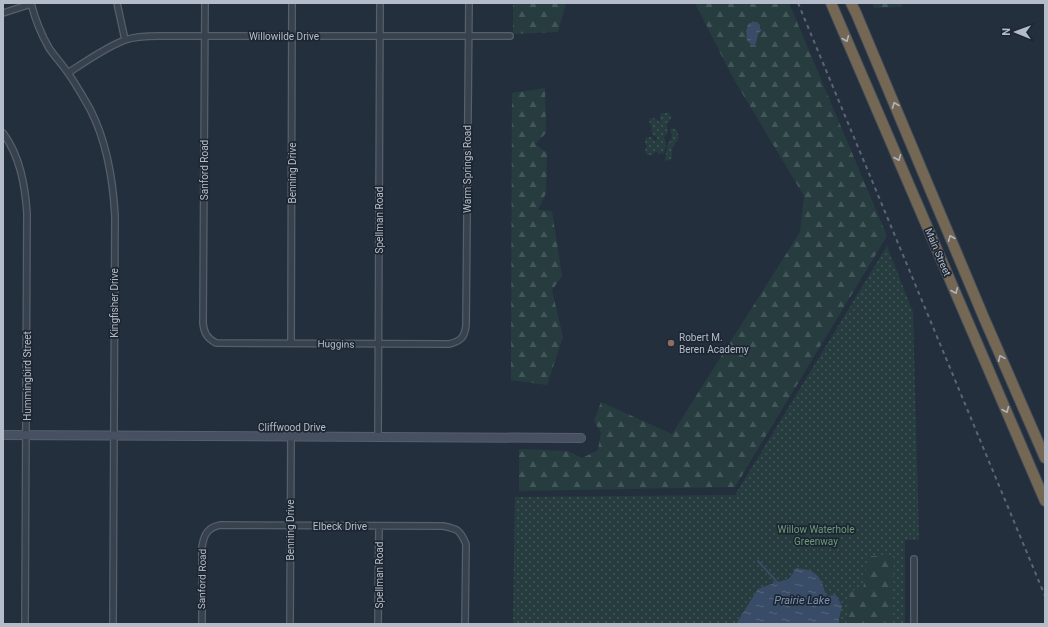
<svg xmlns="http://www.w3.org/2000/svg" width="1048" height="627" viewBox="0 0 1048 627" font-family="Roboto,sans-serif">
<style>
.grass{fill:url(#grass-dots)}
.forest{fill:url(#forest-firs)}
.water{fill:url(#water-ripples)}
.lines{fill:none;stroke-linecap:round;stroke-linejoin:round}
.stream{stroke:#394c67;stroke-width:2}
.street-casing{stroke:#565f6c;stroke-width:8}
.secondary-casing{stroke:#565f6c;stroke-width:10}
.highway-casing{stroke:#434c59;stroke-width:12}
.street{stroke:#38414e;stroke-width:5.5}
.secondary{stroke:#465061;stroke-width:8}
.highway{stroke:#746855;stroke-width:10}
.rail{stroke:#5a6575;stroke-width:2;stroke-dasharray:4 4;stroke-linecap:butt}
.oneway{stroke:#aeb4bd}
.education-dot{fill:#8d6e63;stroke:#1d2633;stroke-width:1.5}
.labels{text-anchor:middle;dominant-baseline:central;stroke-width:3.5;stroke-linejoin:round;paint-order:stroke}
.street-label{font-size:10px;fill:#b4bcc9;stroke:#1d2633}
.poi-label{font-size:10px;fill:#b4bcc9;stroke:#1d2633;text-anchor:start}
.park-label{font-size:10px;fill:#6b9a76;stroke:#1d2633}
.water-label{font-size:11px;font-style:italic;fill:#7c92b1;stroke:#1d2633}
</style>
<defs>
<pattern id="grass-dots" width="8" height="8" patternUnits="userSpaceOnUse"><rect width="8" height="8" fill="#263c3f"/><path d="M2 2h.1M6 6h.1" fill="none" stroke="#435659" stroke-width="1.8" stroke-linecap="round"/></pattern>
<pattern id="forest-firs" width="22" height="20" patternUnits="userSpaceOnUse"><rect width="22" height="20" fill="#263c3f"/><path d="M5 1l3.5 6h-7zM16 11l3.5 6h-7z" fill="#435659"/></pattern>
<pattern id="water-ripples" width="26" height="14" patternUnits="userSpaceOnUse"><rect width="26" height="14" fill="#394c67"/><path d="M2 4q2-2 4 0t4 0M15 11q2-2 4 0t4 0" fill="none" stroke="#53647b"/></pattern>
</defs>
<rect width="100%" height="100%" fill="#242f3e"/>
<!-- grass -->
<path class="grass" d="M663 113H669L671 116V118L667 125 668 133 664 137 666 143 664 153 659 154 657 152H655L653 155H647L646 153 645 149 647 146 645 143V139L648 137H651L655 141 657 140V138C650 133 652 132 651 125 650 123 649 122 649 119L654 118 660 122V114Z
M672 128 677 130C681 143 674 141 672 150 672 155 673 157 670 160L665 161C666 156 666 151 667 146 670 138 674 142 670 130Z
M887 246 913 312 919 540H905V624H513L515 497 735 495Z"/>
<!-- forest -->
<path class="forest" d="M513 3H566L558 32 513 34Z
M695 3H789L887 236 735 487 519 491V449L568 451 582 458 598 450 601 433 594 421 601 402 672 434 800 232 804 196 733 78Z
M872 3H902V7L874 8Z
M545 88 546 133 535 144 547 153 546 193 538 210 552 211 562 276 552 290 563 337 547 385 511 380 512 93Z
M868 556H894L892 624H846L850 591 863 589Z"/>
<!-- water -->
<path class="water" d="M753 22H757L760 25V29L762 30 758 34 756 43 753 46H752L749 42 747 41 746 31 748 24Z
M796 568C817 570 821 576 826 596L836 595 842 606 838 624H736L758 589 777 582 789 579Z"/>
<g class="lines">
<!-- stream -->
<path class="stream" d="M758 561 779 584"/>
<!-- street casing -->
<g class="street-casing">
<path id="street" d="M31 3C35 19 41 34 49 48 55 57 62 64 68 73 76 84 83 97 90 109 107 142 113 179 115 216L113 624
M117 3 125 40
M205 3 203 323C204 333 207 338 216 343L449 344C461 341 465 337 466 325L469 3
M3 13 31 4
M68 73C85 62 106 47 125 40 136 36 148 36 159 36H510
M3 133C20 156 25 185 27 213L25 624
M291 343 292 3
M378 437 380 3
M202 624V547C204 534 208 527 221 525L443 526C458 529 460 530 466 544L465 624
M290 624 291 437
M378 624 379 526
M914 624V559"/>
</g>
<!-- secondary casing -->
<g class="secondary-casing">
<path id="secondary" d="M3 435 581 438"/>
</g>
<!-- highway casing -->
<g class="highway-casing">
<path id="highway" d="M831 3 1045 501
M851 3 856 13 984 318 1045 458"/>
</g>
<!-- street -->
<use href="#street" class="street"/>
<!-- secondary -->
<use href="#secondary" class="secondary"/>
<!-- highway -->
<use href="#highway" class="highway"/>
<!-- rail -->
<path class="rail" d="M798 3 1045 596"/>
</g>
<!-- one-way arrows -->
<defs><path id="oneway-chevron" d="M-2-3.5L2.5 0L-2 3.5" fill="none" stroke-width="1.6" stroke-linecap="round" stroke-linejoin="round"/></defs>
<g class="oneway">
<use href="#oneway-chevron" transform="translate(846 39) rotate(67)"/>
<use href="#oneway-chevron" transform="translate(895 105) rotate(-112)"/>
<use href="#oneway-chevron" transform="translate(898 158) rotate(67)"/>
<use href="#oneway-chevron" transform="translate(951 238) rotate(-113)"/>
<use href="#oneway-chevron" transform="translate(955 291) rotate(67)"/>
<use href="#oneway-chevron" transform="translate(1001 358) rotate(-114)"/>
<use href="#oneway-chevron" transform="translate(1006 410) rotate(67)"/>
</g>
<!-- markers -->
<circle class="education-dot" cx="671" cy="343" r="4"/>
<g class="labels">
<!-- street labels -->
<g class="street-label">
<text x="284" y="36">Willowilde Drive</text>
<text transform="translate(467 169) rotate(-90)">Warm Springs Road</text>
<text transform="translate(204 170) rotate(-90)">Sanford Road</text>
<text transform="translate(292 173) rotate(-90)">Benning Drive</text>
<text transform="translate(379 220) rotate(-90)">Spellman Road</text>
<text transform="translate(938 252) rotate(67)">Main Street</text>
<text transform="translate(114 303) rotate(-90)">Kingfisher Drive</text>
<text transform="translate(336 344) rotate(1)">Huggins</text>
<text transform="translate(27 376) rotate(-90)">Hummingbird Street</text>
<text x="292" y="427">Cliffwood Drive</text>
<text x="340" y="526">Elbeck Drive</text>
<text transform="translate(290 530) rotate(-90)">Benning Drive</text>
<text transform="translate(379 575) rotate(-90)">Spellman Road</text>
<text transform="translate(202 579) rotate(-89)">Sanford Road</text>
</g>
<!-- poi labels -->
<g class="poi-label">
<text x="679" y="337">Robert M.<tspan x="679" dy="12">Beren Academy</tspan></text>
</g>
<!-- park labels -->
<g class="park-label">
<text x="816" y="529">Willow Waterhole<tspan x="816" dy="12">Greenway</tspan></text>
</g>
<!-- water labels -->
<g class="water-label">
<text x="802" y="600">Prairie Lake</text>
</g>
</g>
<!-- border -->
<rect width="1048" height="627" fill="none" stroke="#b4bcc9" stroke-width="8"/>
<!-- north arrow -->
<g transform="translate(1016 32) rotate(271)" stroke="#1d2633" stroke-width="3" paint-order="stroke">
<path d="M0-3L7 15L0 10L-7 15Z" fill="#b4bcc9"/>
<text y="-6" font-size="11" font-weight="bold" text-anchor="middle" fill="#b4bcc9">N</text>
</g>
</svg>
